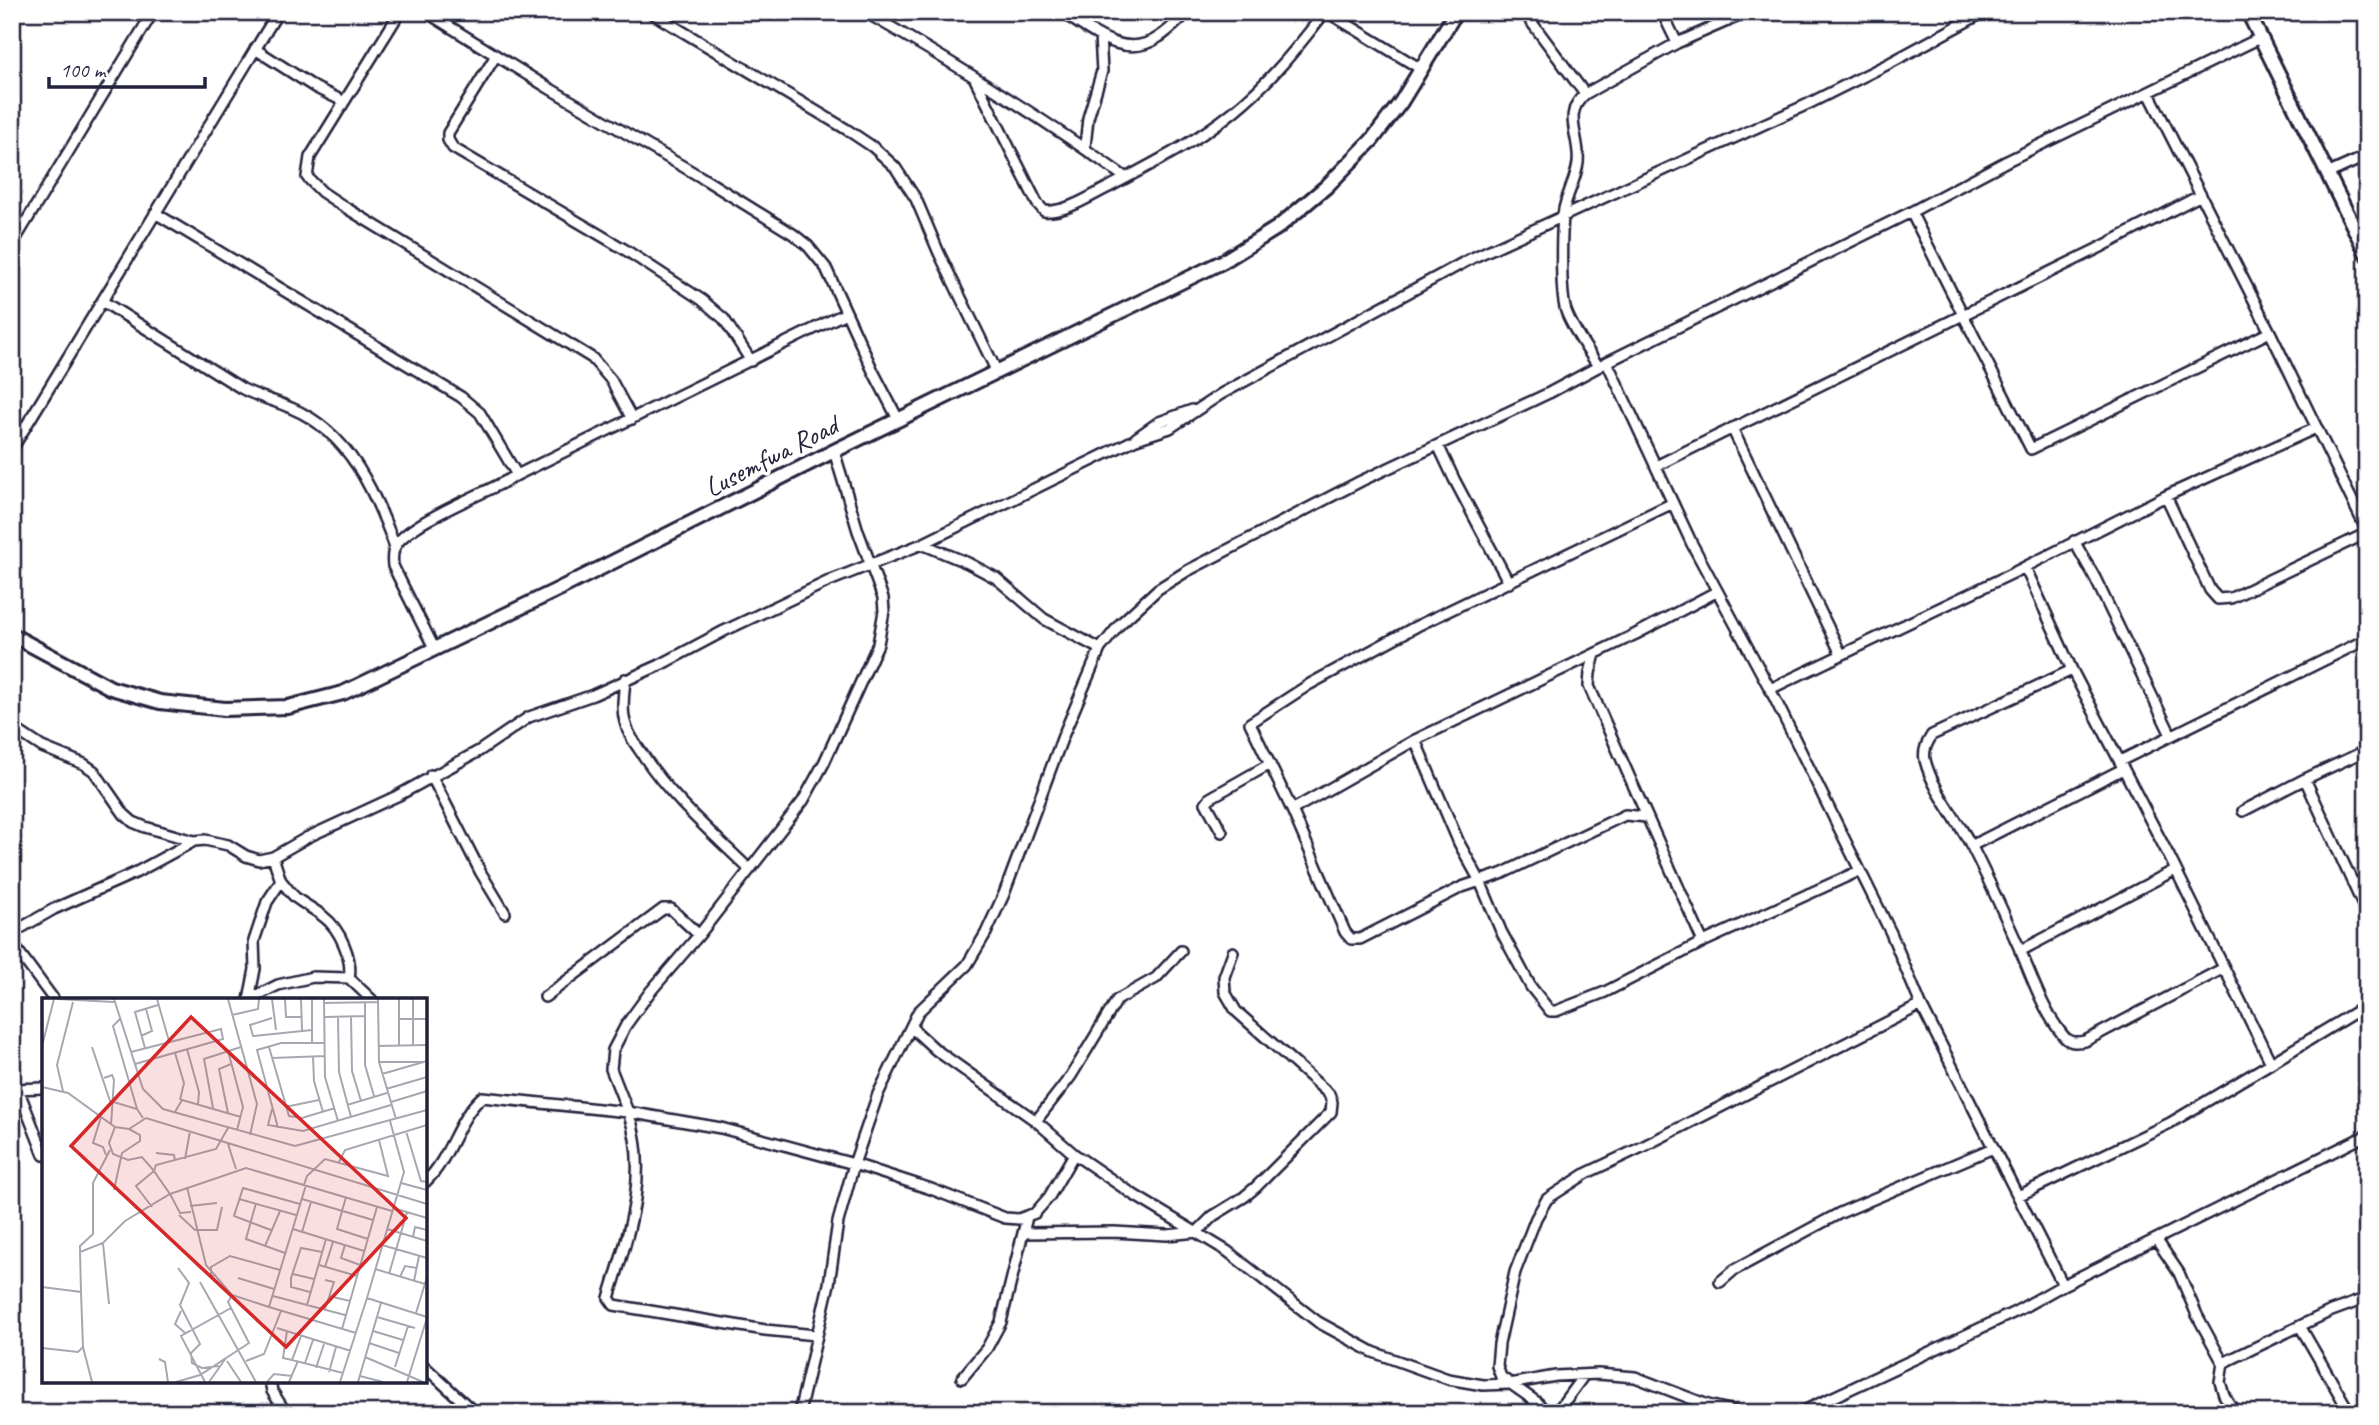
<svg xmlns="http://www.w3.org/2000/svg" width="2379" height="1425" viewBox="0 0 2379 1425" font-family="Caveat,sans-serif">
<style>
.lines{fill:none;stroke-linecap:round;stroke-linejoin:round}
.street-casing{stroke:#22223b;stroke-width:14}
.secondary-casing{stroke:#22223b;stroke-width:18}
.street{stroke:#fff;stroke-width:9}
.secondary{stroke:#fff;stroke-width:12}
.labels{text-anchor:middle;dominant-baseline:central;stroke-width:7;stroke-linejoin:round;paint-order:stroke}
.street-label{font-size:28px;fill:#22223b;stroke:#fff}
.inset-road{fill:none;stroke:#a7a7b1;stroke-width:2}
.view{fill:#d62828;fill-opacity:0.15;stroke:#d62828;stroke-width:3.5}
.inset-edge{fill:none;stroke:#22223b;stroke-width:3.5}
</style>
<rect width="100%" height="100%" fill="#fff"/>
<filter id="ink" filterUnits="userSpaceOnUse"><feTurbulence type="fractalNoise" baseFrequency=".0143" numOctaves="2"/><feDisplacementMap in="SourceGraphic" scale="14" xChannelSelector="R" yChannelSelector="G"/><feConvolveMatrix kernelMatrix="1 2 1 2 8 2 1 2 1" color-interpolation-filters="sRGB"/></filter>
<g filter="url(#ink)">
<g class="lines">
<!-- street casing -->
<g class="street-casing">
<path id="street" d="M400 12 310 157 307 177 322 192 343 206 592 358 611 380 632 419
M426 12 547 87 701 177 793 234 808 246 826 268 873 371 898 419
M650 12 846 129 873 147 895 167 916 199 939 253 997 372
M865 12C954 63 1043 118 1126 178
M1061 12C1091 30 1124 61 1159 37 1170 30 1179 20 1188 12
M1327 12 1421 69
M1524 12 1585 94
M1662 12 1677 43
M255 49 316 88 343 101
M495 57 448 133V140L453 148 624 249 702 300 724 319 751 361
M974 77 1037 203 1044 211C1066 213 1090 196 1109 187 1152 164 1196 142 1234 111 1269 83 1297 48 1325 12
M2149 93 2270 332 2367 531
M1085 147 1088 118 1102 71 1100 36
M2327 174 2367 156
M1911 212 2031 449 2270 332
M155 213 461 397 480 413 517 475
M12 245 153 12
M102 301 241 388C257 397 274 400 291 408 349 432 375 492 395 547
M1607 362 1692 544 1770 689 1891 933 1921 1005 2063 1285 2367 1135
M1598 366C1587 349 1573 330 1566 311 1560 293 1561 229 1564 209 1567 194 1576 179 1578 163 1581 136 1561 115 1585 94L1677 43 1748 12
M1732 428 1841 654
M1136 438 1159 422 1192 410
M1438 445 1454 479 1509 583
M12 449 278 12
M834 451 858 531 883 598 884 611 878 644 824 763 803 801 699 935 650 992 626 1025 613 1050 611 1069 628 1112 721 1128 854 1164 878 1094 918 1012 967 965 986 933 1004 894 1063 736 1100 649 1120 624 1158 589 1187 571 1361 481 1549 393 1607 362 1911 212 2007 161 2260 38
M1656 466 2099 248 2201 195
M2166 496 2210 590 2218 599 2231 598 2367 533
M2074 541 2095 578 2171 735
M922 544 968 563 996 578 1044 619 1100 649
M434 648 393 566C392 558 392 551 396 545 411 521 489 492 517 475L846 313
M1595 654 1590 673 1589 686 1703 942
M2072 670 1932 735C1927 743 1923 750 1925 760 1932 789 1957 819 1971 845 1989 880 2005 916 2021 952 2033 980 2043 1010 2062 1034 2068 1043 2075 1043 2085 1041L2224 968
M625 679C624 694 621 708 625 722 628 735 636 745 643 755 672 799 711 832 749 869
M1770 689 2013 573 2166 496 2316 428
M12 727 42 747 84 764 94 771 124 814 133 822 145 827 194 841
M1415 740 1459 843 1480 881 1501 931 1531 987 1550 1011H1556L1605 992 1703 942 1859 871
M2120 761 2367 639
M431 775 481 873 505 913
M2305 779 2367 750
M1292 810 1415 740 1636 634 1716 592
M2243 811 2305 779 2367 914
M1647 817 1625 815 1501 874 1462 887 1360 939H1351L1345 932 1292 810 1250 723 1310 684 1417 626 1673 503
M1222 832 1206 803 1210 798 1270 764
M1971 846 2123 769
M281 881C286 886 290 893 296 898 305 905 316 910 324 917 340 929 353 959 349 978
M2354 885 2367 878
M12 933 54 909 135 873 194 841 205 840 228 845 246 856 259 860 273 857
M12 943 54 1000
M2020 951 2175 870
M545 997 663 909H671L699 935
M250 999 278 985 313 977 349 978 372 1000
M249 1000 255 969 254 941 267 902 281 881 273 857 308 837 397 796 479 751 529 717 593 695 660 665 724 631 829 581 922 544 1136 439 1170 428 1221 394 1472 258 1808 104 1890 63 1984 12
M912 1028 936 1050 1036 1121 1074 1154 1134 1195 1227 1251 1318 1322 1373 1352 1448 1379 1483 1385 1509 1384 1556 1376 1598 1374 1635 1377 1708 1405 1742 1413
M2271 1063 2367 1005
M12 1089 44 1088
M18 1089 44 1155
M1036 1121 1071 1076 1117 1000 1156 978 1181 951
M425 1182C451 1158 456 1120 482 1097L628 1112C651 1174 627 1238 609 1298L614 1305 765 1330 816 1335
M2018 1196 2170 1123 2271 1063 2169 856 2072 670 2025 567
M1023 1233 1114 1232 1167 1235 1197 1232 1213 1216 1244 1197 1256 1187 1331 1112 1332 1102 1329 1094 1236 1011 1225 992 1224 977 1233 952
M2156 1239 2179 1273 2197 1315 2223 1363 2220 1382 2224 1395 2235 1413
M1720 1282 1734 1270 1840 1213 1993 1148
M2300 1326 2350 1413
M2223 1363 2329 1312 2367 1298
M425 1367 475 1413
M962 1378 987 1348 1001 1322 1027 1217
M270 1381 272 1391 286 1413
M799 1413 829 1284 838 1222 854 1164 931 1189 1005 1218 1019 1219 1035 1213 1049 1197 1074 1154
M1547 1413 1538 1403 1501 1377 1497 1366 1499 1344 1515 1272 1536 1218 1547 1199 1587 1173 1642 1147 1921 1005
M1556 1413 1584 1375
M1799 1413 2015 1312 2063 1285"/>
</g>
<!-- secondary casing -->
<g class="secondary-casing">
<path id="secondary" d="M2248 12 2367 254
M12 635 111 688 160 702 225 709 288 707 343 693 557 590 834 451 1222 262 1277 228 1327 186 1372 140 1401 102 1456 12"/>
</g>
<!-- street -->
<use href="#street" class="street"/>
<!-- secondary -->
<use href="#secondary" class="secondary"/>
</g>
</g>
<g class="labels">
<!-- street labels -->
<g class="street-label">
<text transform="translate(771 456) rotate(-27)">Lusemfwa Road</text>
</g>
</g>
<!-- overview -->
<g transform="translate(42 998)">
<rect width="385" height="385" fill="#fff"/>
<path class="inset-road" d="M15 1 72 4M72 1 101 91 121 111 253 148 385 112M115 1 127 43M186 1 215 106 208 137M230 1 234 32M243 1 244 19H259M259 1 260 32M270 1V45M282 1 283 79 296 123M336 1 337 64 354 121M357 1V48M371 1V48M282 5 336 4M323 5V67L332 98M190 17 216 11 217 1M283 19 323 18M296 19 297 74 309 119M309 19 310 73 319 103M230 20 208 27 211 38 270 32M78 21 71 28 95 111M357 21H385M99 38 110 33 104 11M0 48 12 1M336 48 385 47M50 49 68 103 95 111 101 120M227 49 247 118 260 120 293 110M103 50 93 14 116 7M145 51 157 94 156 106M186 53 201 109 195 132M89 54 179 31 181 41 93 66M133 55 142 85 138 102M271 58 272 83 281 114M230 60 283 58M337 64H382M340 76 385 63M62 80 70 77 72 82 69 127M0 89 26 95 73 129 87 131 104 120 385 206M344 91 385 79M21 93 15 67 31 4M349 104 385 93M305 107 345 95M243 109 277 102M171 110 162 61 199 49M230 111 226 127 261 133 349 107M133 114 140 102 199 119M186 115 177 71 189 66M59 119 51 145 61 149 64 157M348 123 362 174 325 300 385 319M73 129 67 145 71 156 86 162 100 159 112 173 94 188 110 209M186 130 174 151 114 167 112 173 128 196 204 170 350 213M236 130 215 52 239 45H283M364 133 379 183 385 184M186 146 194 171M114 155 132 157 133 163M143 161 148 133M297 164 303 152 385 127M359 185 385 192M262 187 265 178 283 161 346 178 337 142M264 187 227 309 314 335M145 189 164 267 190 297 227 309M72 192 80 155 98 143V137L87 131M304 199 295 231 326 241M197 201 254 217M260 201 331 222M214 205 204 241 243 255M148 208 175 205M351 210 385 220M137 217 153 232H175L180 209M251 231 322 253M345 231 385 243M229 232 192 218 201 190 258 206M260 234 269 204M371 239 373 229 385 232M61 245 67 306M303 247 299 260 318 267M340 247 385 260M223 248 238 213M38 254V248L51 236V185L68 152M277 267 315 278M283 269 291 244M136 270 147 285 138 307 158 346 149 355 150 365 160 370 177 368M333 271 383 286M251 276 272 281M347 276 365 214M174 277 169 278V269L188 258 238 272M358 279 363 268 375 270M196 280 232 291M372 283 377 258M158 284 214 384M0 289 39 294 41 349 50 384M39 294 38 254 61 245 83 223 128 196 138 215 149 214M268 294 249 289V280L259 250 280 254M231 298 265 307 284 241M287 298 308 303M265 307 303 317M283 311 292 284 283 282M139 313 133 326 143 335M374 315 385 279M335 319 373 330M235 330 309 353M300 331 335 209M245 333 241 360 250 362 259 338M331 333 361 342M327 345 357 355M0 350 36 354 41 349M323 359 381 384M117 361 123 364 126 384M250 362 301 375M185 363 199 384M204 363 222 356 239 313M263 365 271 342M353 369 366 328M274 370 282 346M287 374 294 349M318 378 341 384M134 384 158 377 207 345 186 304 190 297M163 384 139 338 189 310M167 384 184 360M225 384 232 376 250 378M247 384 256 363M298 384 325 300M316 384 339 305M365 384 385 320"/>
<path class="view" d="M149 19 364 220 244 349 29 148Z"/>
<rect width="385" height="385" class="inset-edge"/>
</g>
<!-- margin -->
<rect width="2379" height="1425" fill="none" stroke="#fff" stroke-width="42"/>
<rect x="21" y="21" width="2337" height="1383" fill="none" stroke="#22223b" stroke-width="2.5" filter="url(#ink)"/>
<!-- scale -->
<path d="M49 77v10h156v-10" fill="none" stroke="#22223b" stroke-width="3.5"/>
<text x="60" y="77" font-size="21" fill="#22223b" stroke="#ffffff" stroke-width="5" paint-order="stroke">100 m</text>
</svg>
